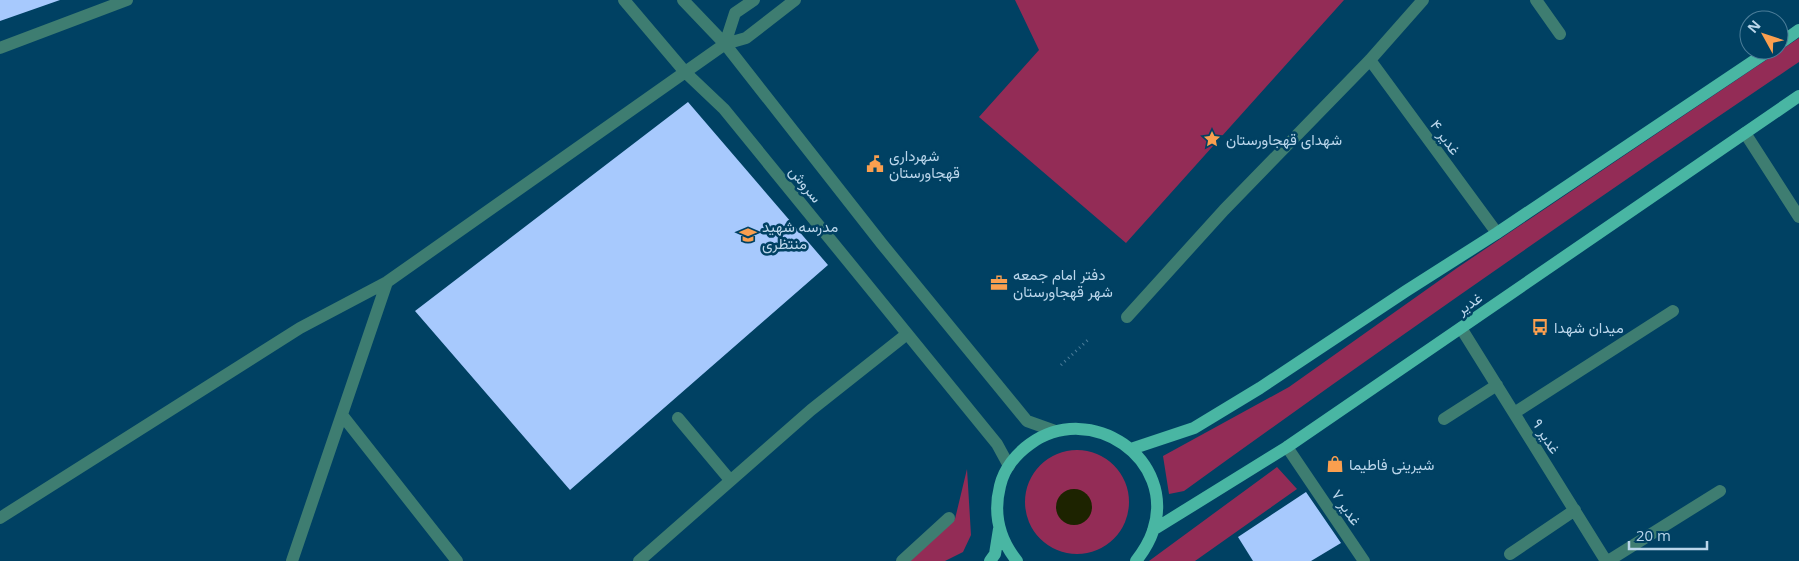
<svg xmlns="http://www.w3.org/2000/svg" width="1799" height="561" viewBox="0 0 1799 561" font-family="'Open Sans',Vazirmatn,sans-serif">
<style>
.green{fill:#932c56}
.water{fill:#1d2300}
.building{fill:#a7c9fd}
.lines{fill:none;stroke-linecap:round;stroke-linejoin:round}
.path{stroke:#4c7e9b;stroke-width:3;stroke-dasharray:1 4;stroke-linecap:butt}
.minor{stroke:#3e7d71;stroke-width:12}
.major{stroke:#49b6a3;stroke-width:12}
.labels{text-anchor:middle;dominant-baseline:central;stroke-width:5;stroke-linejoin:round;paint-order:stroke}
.street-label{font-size:15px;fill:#bad6eb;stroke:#004163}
.poi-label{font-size:15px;fill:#bad6eb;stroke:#004163;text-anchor:start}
</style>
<rect width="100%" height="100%" fill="#004163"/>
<!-- green -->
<path class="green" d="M1015 0H1344L1126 243 979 117 1039 50Z
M1799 38V62C1592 202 1386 345 1184 491L1169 494 1163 456 1289 387 1457 268Z
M1025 502a52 52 0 1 1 104 0a52 52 0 1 1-104 0Z
M1277 467 1297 489 1195 561H1149Z
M967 469 971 535 963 552 945 561H910L955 519Z"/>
<!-- water -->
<path class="water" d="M1056 507a18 18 0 1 1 36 0a18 18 0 1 1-36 0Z"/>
<!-- building -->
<path class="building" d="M0 0H60L0 21Z
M688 102 828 265 570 490 415 311Z
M1306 492 1341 543 1311 561H1253L1238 537Z"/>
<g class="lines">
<!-- path -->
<path class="path" d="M1061 365 1090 338"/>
<!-- minor -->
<path class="minor" d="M624 0 685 72 724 109 997 444 1009 466
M683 0 725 44 882 244 1027 421 1055 431
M1536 0 1560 34
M725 44 735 13 754 0
M0 48 127 0
M1370 60 1497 233
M1745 133 1799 217
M1127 317 1224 210 1370 60 1423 0
M1461 328 1606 561
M1514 413 1673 311
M342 415 457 561
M678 418 730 480
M1444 419 1497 385
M1287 447 1364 561
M0 518 300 328 387 282 725 44 746 38 795 0
M1510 554 1575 510
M292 561 387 282
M639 561 811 410 907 334
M902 561 949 518
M1608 561 1720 491"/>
<!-- major -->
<path class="major" d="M1779 44 1799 30
M1131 449 1194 428 1260 388 1406 291 1497 233 1770 50
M1153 530 1287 447 1799 96
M990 561 995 554 999 529
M1017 561C999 539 993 514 1000 486 1004 469 1016 454 1030 444 1091 400 1177 459 1153 531 1149 543 1143 552 1136 561"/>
</g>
<!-- icons -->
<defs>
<g id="sight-bare" transform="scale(1.35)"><path d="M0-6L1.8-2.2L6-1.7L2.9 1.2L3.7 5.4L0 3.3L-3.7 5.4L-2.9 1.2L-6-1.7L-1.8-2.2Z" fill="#fa9f4f" stroke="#004163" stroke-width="2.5" paint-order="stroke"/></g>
<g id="civic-bare" transform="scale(1.35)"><path d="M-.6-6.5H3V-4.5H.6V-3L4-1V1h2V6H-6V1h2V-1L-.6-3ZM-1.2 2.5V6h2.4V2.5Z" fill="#fa9f4f" stroke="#004163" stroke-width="2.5" paint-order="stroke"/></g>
<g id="school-bare" transform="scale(1.35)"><path d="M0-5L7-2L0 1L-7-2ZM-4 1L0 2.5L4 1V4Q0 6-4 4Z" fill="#fa9f4f" stroke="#004163" stroke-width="2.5" paint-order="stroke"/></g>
<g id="office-bare" transform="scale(1.35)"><path d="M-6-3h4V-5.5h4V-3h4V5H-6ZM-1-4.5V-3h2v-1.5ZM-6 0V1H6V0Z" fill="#fa9f4f" stroke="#004163" stroke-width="2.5" paint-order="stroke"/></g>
<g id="bus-bare" transform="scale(1.35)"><path d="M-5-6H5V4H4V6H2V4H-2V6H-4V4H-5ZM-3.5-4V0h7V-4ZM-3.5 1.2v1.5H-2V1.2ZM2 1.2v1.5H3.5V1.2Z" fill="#fa9f4f" stroke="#004163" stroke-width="2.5" paint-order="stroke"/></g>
<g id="shop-bare" transform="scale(1.35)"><path d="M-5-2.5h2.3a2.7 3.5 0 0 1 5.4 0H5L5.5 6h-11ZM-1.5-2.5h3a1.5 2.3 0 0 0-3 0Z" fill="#fa9f4f" stroke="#004163" stroke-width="2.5" paint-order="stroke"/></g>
</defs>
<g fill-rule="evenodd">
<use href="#sight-bare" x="1212" y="139"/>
<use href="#civic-bare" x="875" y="164"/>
<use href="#school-bare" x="748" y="235"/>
<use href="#office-bare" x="999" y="283"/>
<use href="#bus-bare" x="1540" y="327"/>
<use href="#shop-bare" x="1335" y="464"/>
</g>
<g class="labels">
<!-- street labels -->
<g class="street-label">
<text transform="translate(1446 137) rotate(54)">غدیر ۴</text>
<text transform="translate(806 184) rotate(51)">سروش</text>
<text transform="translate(1469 303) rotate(-34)">غدیر</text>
<text transform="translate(1547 436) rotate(58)">غدیر ۹</text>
<text transform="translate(1347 507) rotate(56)">غدیر ۷</text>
</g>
<!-- poi labels -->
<g class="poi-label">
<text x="1226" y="139">شهدای قهجاورستان</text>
<text x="889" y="155">شهرداری<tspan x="889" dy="17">قهجاورستان</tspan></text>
<text x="762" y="226">مدرسه شهید<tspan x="762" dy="17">منتظری</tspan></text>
<text x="1013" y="274">دفتر امام جمعه<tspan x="1013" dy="17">شهر قهجاورستان</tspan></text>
<text x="1554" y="327">میدان شهدا</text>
<text x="1349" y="464">شیرینی فاطیما</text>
</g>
</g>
<!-- north arrow -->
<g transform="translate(1764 35) rotate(310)"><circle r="24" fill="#004163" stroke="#4a7d99"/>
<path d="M0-4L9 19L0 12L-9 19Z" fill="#fa9f4f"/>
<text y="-8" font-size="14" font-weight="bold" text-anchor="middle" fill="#bad6eb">N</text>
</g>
<!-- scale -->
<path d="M1629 541v8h78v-8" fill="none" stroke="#bad6eb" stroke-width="2.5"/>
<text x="1636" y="541" font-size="15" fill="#bad6eb" stroke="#004163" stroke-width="4" paint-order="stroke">20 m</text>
</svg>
